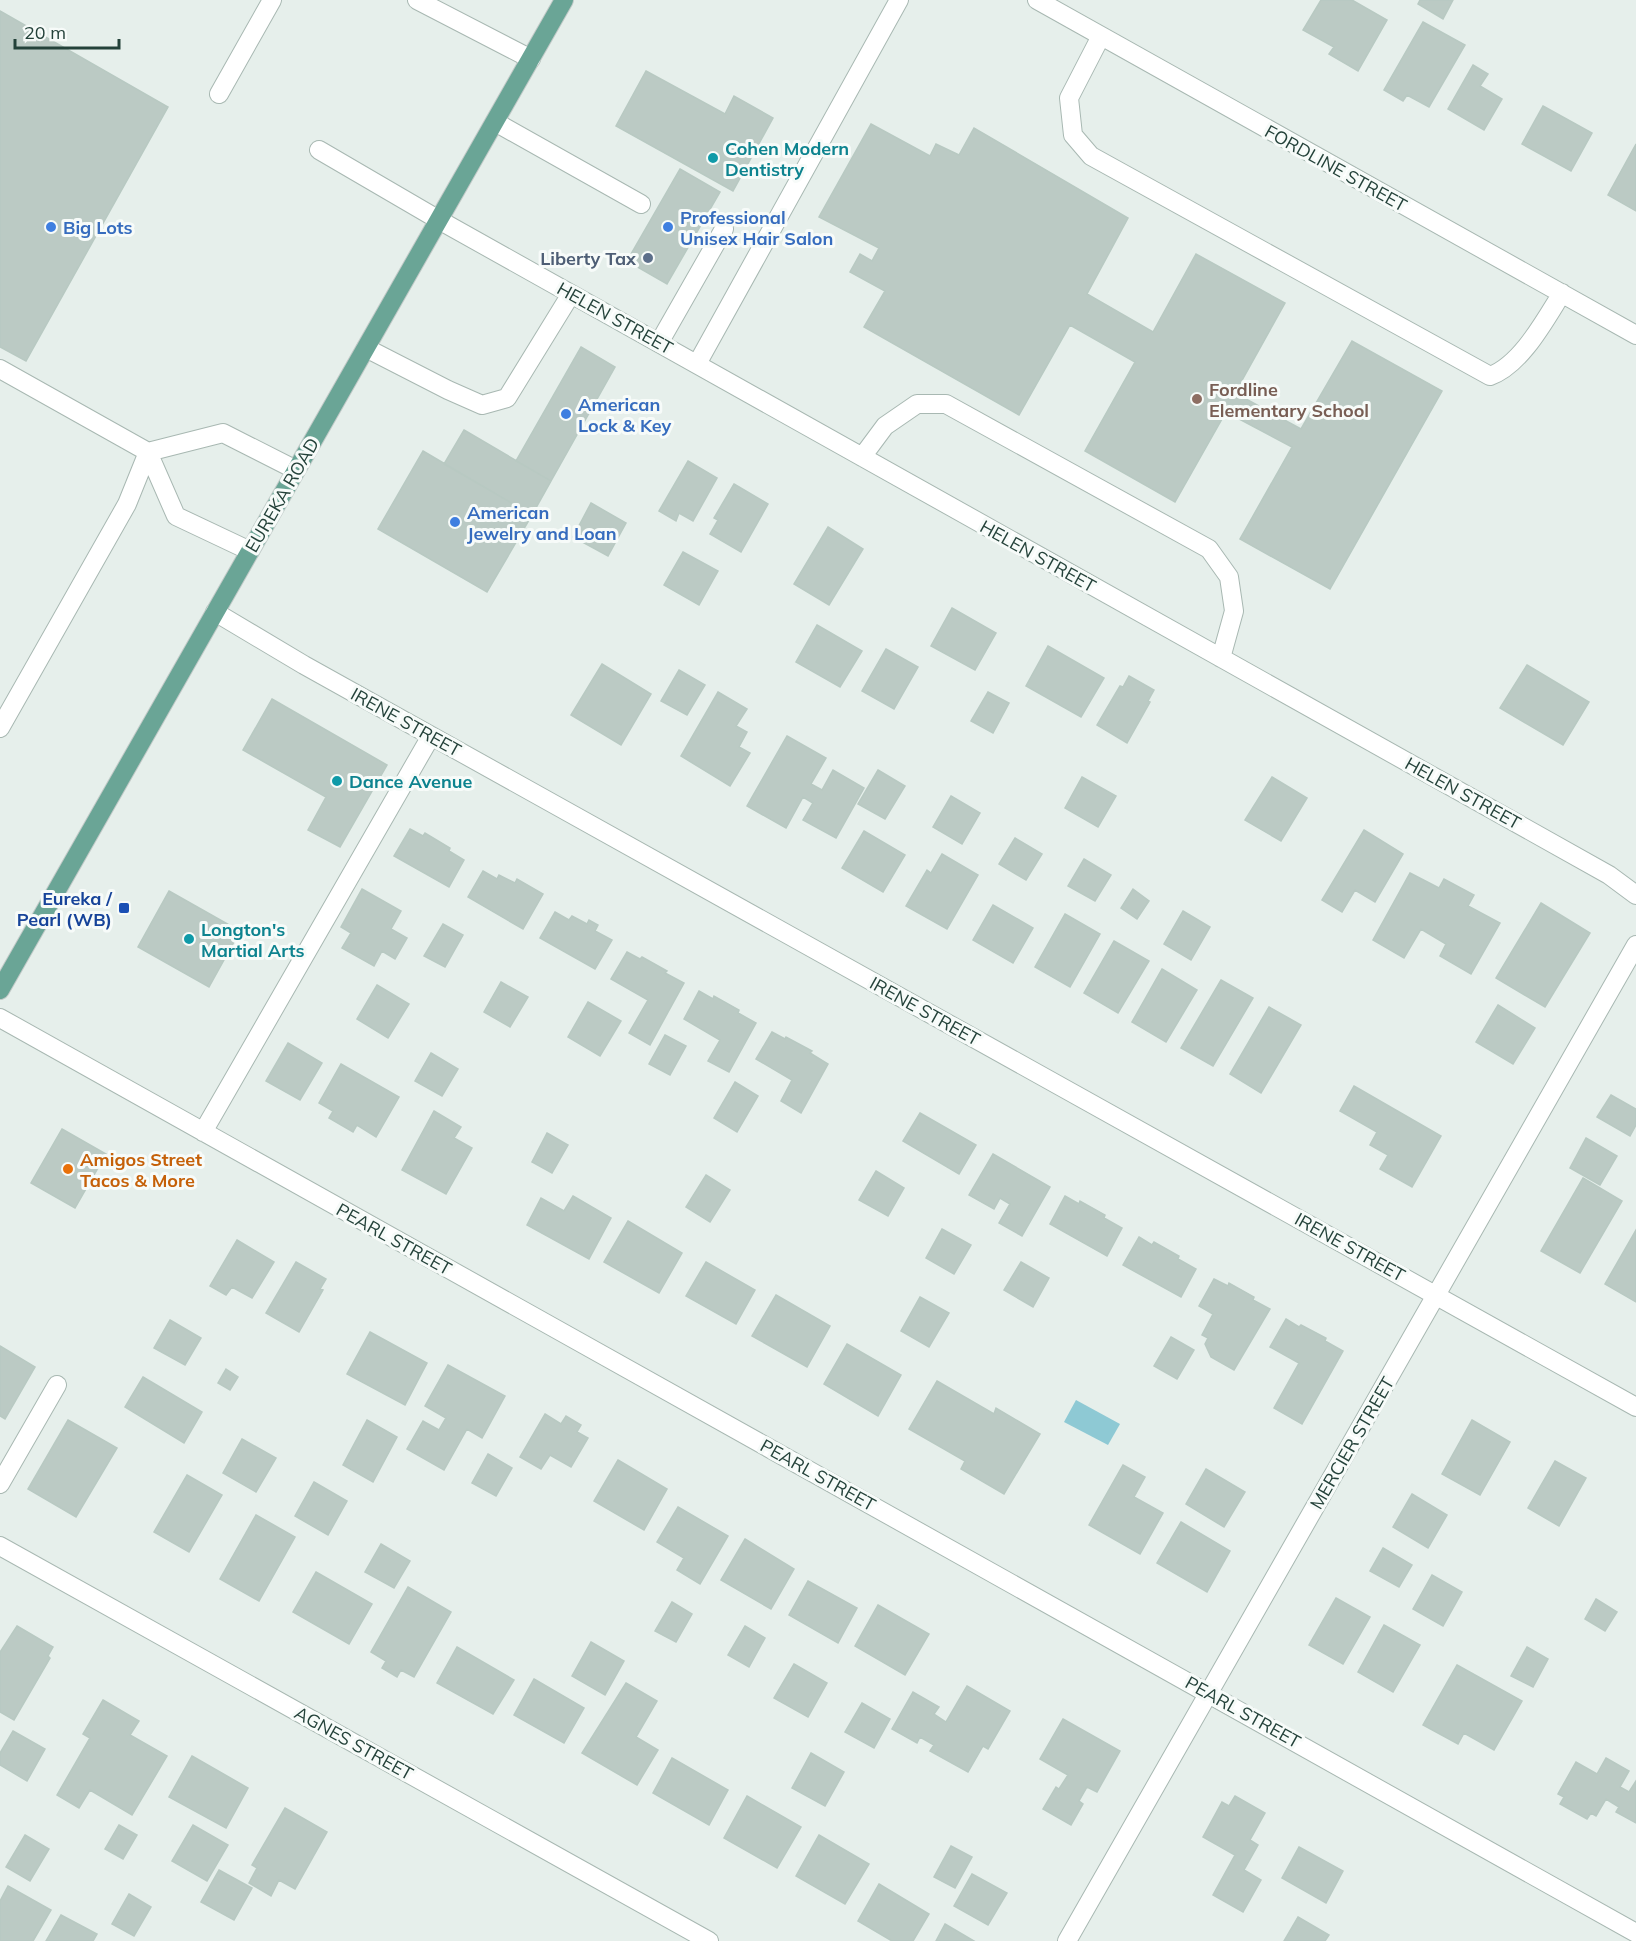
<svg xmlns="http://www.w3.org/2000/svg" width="1636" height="1941" viewBox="0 0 1636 1941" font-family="Mulish,sans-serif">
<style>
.water{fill:#8ec9d4}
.building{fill:#bbcac4;stroke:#b8c9c2;stroke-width:1.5}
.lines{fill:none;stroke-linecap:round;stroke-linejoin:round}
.minor-casing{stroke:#a8b8b2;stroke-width:20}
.major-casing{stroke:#c2cac8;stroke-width:20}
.minor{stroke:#fff;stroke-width:18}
.major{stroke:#6aa596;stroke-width:18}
.culture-dot{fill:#0f9aa8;stroke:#f7fbf9;stroke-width:2}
.shop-dot{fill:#3f7fe0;stroke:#f7fbf9;stroke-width:2}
.service-dot{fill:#5c6f8a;stroke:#f7fbf9;stroke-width:2}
.education-dot{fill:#8d6e63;stroke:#f7fbf9;stroke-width:2}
.transit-dot{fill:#1a4fb4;stroke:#f7fbf9;stroke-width:2}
.food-dot{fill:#e8710a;stroke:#f7fbf9;stroke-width:2}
.labels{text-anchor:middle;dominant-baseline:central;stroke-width:6;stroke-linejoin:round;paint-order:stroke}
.culture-label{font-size:18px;font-weight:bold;fill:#0d838f;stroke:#f7fbf9;text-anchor:start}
.street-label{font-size:18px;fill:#24423a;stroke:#f7fbf9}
.shop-label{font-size:18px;font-weight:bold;fill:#366cbe;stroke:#f7fbf9;text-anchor:start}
.service-label{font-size:18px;font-weight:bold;fill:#4e5e75;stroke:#f7fbf9;text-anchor:end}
.education-label{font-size:18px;font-weight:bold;fill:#785e54;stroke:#f7fbf9;text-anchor:start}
.transit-label{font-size:18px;font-weight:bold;fill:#164399;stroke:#f7fbf9;text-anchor:end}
.food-label{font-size:18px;font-weight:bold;fill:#c56008;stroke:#f7fbf9;text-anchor:start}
</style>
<rect width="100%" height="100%" fill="#e6efeb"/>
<!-- water -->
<path class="water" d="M1076 1400 1120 1424 1108 1445 1064 1422Z"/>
<!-- building -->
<path class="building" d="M1321 0H1352L1387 20 1358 71 1329 54 1334 47 1303 30Z
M1420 0H1453L1443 19 1418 4Z
M0 11 168 107 26 361 0 347Z
M1423 22 1465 45 1429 107 1407 95 1403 101 1384 90Z
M1473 65 1488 74 1480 86 1502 99 1484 130 1448 109Z
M646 71 725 114 734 96 773 118 733 191 616 126Z
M1543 106 1592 133 1571 171 1522 144Z
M871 124 930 156 936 144 959 155 974 128 1128 218 1087 294 1153 332 1196 254 1285 303 1235 393 1301 429 1352 341 1442 391 1330 589 1240 539 1292 447 1226 412 1175 502 1085 451 1135 362 1070 325 1019 415 864 327 885 291 850 272 860 254 872 261 879 248 819 217Z
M1636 144V211L1608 195Z
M680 169 720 192 667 284 627 261Z
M581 347 615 367 551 481 516 461Z
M464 430 551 481 532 515 444 464Z
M423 451 532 515 487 592 378 529Z
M688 461 717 478 693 521 679 513 676 521 659 511Z
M734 484 768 504 741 552 710 534 718 520 714 518Z
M591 503 626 523 608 556 573 537Z
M828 527 863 549 829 605 794 584Z
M683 552 718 571 699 605 664 585Z
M952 608 996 633 975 670 931 646Z
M817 625 862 651 840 687 796 662Z
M1048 646 1104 678 1081 717 1026 686Z
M886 649 918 667 894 709 862 691Z
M602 664 651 694 621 745 571 715Z
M1527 665 1589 702 1563 745 1500 708Z
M679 670 705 685 687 715 661 701Z
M1129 676 1154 690 1148 701 1150 702 1127 743 1097 725 1120 686 1123 687Z
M718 692 747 709 736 726 747 732 739 747 750 753 730 786 681 756Z
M988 692 1009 703 993 733 971 721Z
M272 699 387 765 340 847 308 830 326 797 243 750Z
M787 736 826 758 811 784 822 790 833 770 864 788 836 838 803 820 813 803 803 797 786 828 747 806Z
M878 770 905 786 885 819 858 804Z
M1082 777 1116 796 1098 827 1065 808Z
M1272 777 1307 798 1281 841 1245 820Z
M951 796 980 813 962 844 933 827Z
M410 829 423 836 425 833 450 848 449 851 464 860 449 887 394 856Z
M1364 830 1403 854 1375 902 1355 890 1342 912 1322 900Z
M864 831 905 855 883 892 842 868Z
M1015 838 1042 854 1026 880 999 864Z
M942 854 978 875 947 929 906 906 927 870 931 873Z
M1084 859 1111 875 1095 901 1068 886Z
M483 871 497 879 499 875 515 883 517 879 543 894 523 929 468 897Z
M1410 873 1439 888 1444 879 1474 895 1468 906 1500 923 1471 974 1440 956 1446 944 1421 929 1404 958 1373 940Z
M362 889 401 911 391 929 407 938 395 959 382 951 374 966 342 948 351 933 341 927Z
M1133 889 1149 901 1137 919 1121 908Z
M169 891 240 931 209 987 138 947Z
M1541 903 1590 933 1545 1007 1496 978Z
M993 905 1033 928 1013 963 973 940Z
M1183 911 1210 927 1191 960 1164 944Z
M555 912 569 920 572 916 587 924 589 920 598 925 595 931 612 940 595 969 540 938Z
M1065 914 1100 934 1070 987 1035 967Z
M443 924 463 935 445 967 424 956Z
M1114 941 1149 961 1118 1013 1084 993Z
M627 952 640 959 642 957 667 971 665 973 684 983 650 1045 629 1033 648 1000 611 979Z
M1162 969 1197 990 1166 1042 1132 1022Z
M1221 980 1253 998 1213 1066 1181 1048Z
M501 982 528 997 510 1027 484 1012Z
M377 985 409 1004 388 1038 357 1019Z
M699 991 713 999 714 996 739 1010 738 1013 756 1023 729 1072 708 1061 720 1040 684 1019Z
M588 1002 621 1021 600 1056 568 1037Z
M1498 1005 1535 1028 1513 1064 1476 1042Z
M1269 1007 1301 1025 1261 1093 1230 1074Z
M772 1032 785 1039 786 1037 812 1051 810 1053 828 1064 801 1113 781 1101 792 1080 756 1059Z
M665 1035 686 1046 670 1075 649 1064Z
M288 1043 322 1063 300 1100 266 1081Z
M431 1053 458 1069 442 1096 415 1081Z
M341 1064 399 1097 376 1137 357 1125 353 1132 329 1118 333 1111 319 1103Z
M735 1082 758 1096 737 1132 714 1118Z
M1354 1086 1441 1136 1412 1187 1380 1169 1388 1155 1370 1145 1377 1132 1340 1111Z
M1611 1095 1636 1109V1125L1630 1136 1597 1117Z
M434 1111 461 1127 454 1138 472 1148 446 1194 402 1170Z
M920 1113 976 1145 959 1174 903 1141Z
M62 1129 106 1154 75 1208 31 1183Z
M547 1133 568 1145 552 1173 532 1162Z
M1586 1138 1617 1156 1600 1185 1570 1168Z
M993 1154 1050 1187 1022 1236 999 1223 1010 1204 1000 1198 994 1209 969 1195Z
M876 1171 904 1188 888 1216 859 1200Z
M706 1175 730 1190 710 1222 686 1207Z
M1583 1178 1622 1201 1580 1273 1541 1251Z
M573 1196 611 1218 589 1259 527 1225 541 1198 564 1211Z
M1065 1196 1079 1204 1080 1201 1105 1215 1104 1218 1122 1228 1107 1256 1050 1224Z
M628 1221 682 1253 659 1293 604 1262Z
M942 1229 971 1245 954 1274 926 1258Z
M1636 1230V1302L1605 1284Z
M1139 1237 1152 1245 1154 1242 1179 1256 1178 1259 1196 1269 1181 1297 1123 1265Z
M237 1240 274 1262 252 1298 232 1287 226 1295 210 1286Z
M296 1262 326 1279 320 1289 323 1290 299 1332 266 1313Z
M706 1262 755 1290 736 1324 686 1296Z
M1021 1262 1049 1278 1033 1307 1004 1290Z
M1214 1279 1228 1286 1229 1283 1254 1297 1253 1300 1270 1309 1234 1370 1211 1357 1205 1344 1208 1338 1202 1335 1213 1314 1199 1306Z
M776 1295 830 1326 807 1367 752 1336Z
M920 1297 949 1313 929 1347 901 1331Z
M1286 1319 1299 1327 1301 1325 1326 1338 1325 1341 1343 1351 1302 1424 1274 1408 1299 1363 1270 1347Z
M170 1320 201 1338 185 1365 154 1348Z
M370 1332 427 1363 405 1405 347 1374Z
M1171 1337 1194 1350 1177 1379 1154 1366Z
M847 1344 901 1375 878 1416 824 1384Z
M0 1346 35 1367 5 1419 0 1416Z
M448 1365 505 1396 482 1438 467 1429 444 1470 407 1449 423 1421 439 1430 446 1418 425 1406Z
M226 1369 238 1377 230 1390 218 1383Z
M143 1377 202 1412 184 1443 125 1407Z
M937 1381 994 1414 996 1408 1040 1434 1004 1494 961 1469 965 1461 909 1429Z
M545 1414 561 1424 566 1416 581 1425 577 1432 588 1438 571 1467 550 1455 541 1469 520 1457Z
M68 1420 117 1448 76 1517 28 1489Z
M367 1420 397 1437 373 1482 343 1465Z
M1472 1420 1510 1442 1480 1495 1442 1474Z
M242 1439 276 1458 256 1492 223 1473Z
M488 1454 512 1468 496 1496 472 1483Z
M618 1460 667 1489 644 1530 594 1501Z
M1555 1461 1586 1478 1559 1526 1528 1508Z
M1123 1465 1145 1477 1134 1497 1163 1513 1140 1554 1089 1525Z
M1206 1469 1245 1492 1224 1527 1186 1504Z
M187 1475 222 1495 189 1552 154 1532Z
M314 1482 347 1501 328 1535 295 1516Z
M1412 1494 1447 1515 1428 1548 1393 1527Z
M678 1507 728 1536 700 1584 677 1570 684 1558 657 1542Z
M256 1515 295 1537 259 1601 220 1579Z
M1181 1522 1230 1551 1207 1592 1157 1563Z
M745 1539 794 1569 771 1609 721 1580Z
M381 1544 410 1561 394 1588 365 1572Z
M1383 1548 1412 1565 1399 1587 1370 1571Z
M316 1572 372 1604 349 1644 293 1612Z
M1432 1575 1462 1592 1443 1626 1413 1609Z
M808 1581 857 1608 838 1643 789 1615Z
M408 1587 451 1612 414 1677 401 1670 397 1677 382 1668 386 1661 371 1652Z
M1336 1598 1370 1617 1343 1664 1309 1645Z
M1596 1599 1617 1612 1605 1631 1585 1619Z
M672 1602 692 1614 676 1642 655 1631Z
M878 1605 929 1634 905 1675 855 1646Z
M1384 1625 1420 1645 1393 1692 1358 1672Z
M17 1626 53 1647 48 1656 50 1658 14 1720 0 1712V1652Z
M745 1626 765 1638 749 1667 728 1655Z
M591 1642 624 1661 605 1695 572 1676Z
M457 1647 514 1680 493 1714 437 1683Z
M1527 1647 1548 1659 1533 1687 1511 1676Z
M794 1664 827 1683 808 1717 774 1698Z
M1457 1665 1522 1701 1494 1750 1464 1733 1458 1744 1423 1725Z
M534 1679 584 1708 564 1743 514 1715Z
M626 1683 657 1701 636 1737 658 1750 637 1785 582 1753Z
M967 1686 1010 1711 988 1749 983 1746 968 1772 930 1751 934 1745 920 1737 917 1743 892 1729 913 1692 939 1707 934 1714 946 1722Z
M103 1700 139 1721 130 1735 167 1756 132 1815 90 1790 79 1808 57 1795 90 1738 83 1734Z
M862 1703 890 1719 874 1748 845 1732Z
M1063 1719 1120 1751 1097 1792 1087 1787 1079 1801 1083 1804 1071 1825 1043 1809 1056 1787 1059 1789 1068 1775 1040 1759Z
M13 1731 45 1749 27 1781 0 1765V1753Z
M811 1753 844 1772 825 1806 792 1788Z
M192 1756 248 1788 226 1828 169 1797Z
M672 1758 728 1790 709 1825 653 1793Z
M1606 1758 1629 1771 1620 1787 1629 1792 1636 1781V1823L1616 1812 1619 1807 1606 1799 1596 1816 1591 1813 1587 1819 1560 1804 1564 1797 1558 1794 1576 1762 1597 1774Z
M747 1796 801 1827 777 1868 724 1838Z
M1235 1796 1265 1813 1250 1840 1258 1845 1244 1870 1261 1880 1243 1912 1213 1895 1235 1855 1203 1837 1222 1802 1229 1806Z
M285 1808 327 1832 295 1889 279 1880 271 1896 249 1883 257 1868 252 1865Z
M119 1825 137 1835 123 1859 105 1849Z
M193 1825 228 1845 207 1881 172 1861Z
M25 1835 49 1849 30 1881 6 1867Z
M819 1835 869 1864 845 1904 796 1876Z
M951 1846 972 1857 955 1888 934 1877Z
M1299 1847 1343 1871 1326 1903 1282 1878Z
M219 1870 252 1888 234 1920 201 1902Z
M972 1874 1007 1893 988 1925 954 1906Z
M879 1884 929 1914 913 1941H892L858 1921Z
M8 1886 51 1910 33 1941H0V1901Z
M129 1894 151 1907 134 1936 112 1924Z
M61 1915 97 1934 93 1941H46Z
M1298 1917 1329 1935 1325 1941H1284Z
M945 1924 974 1941H936Z"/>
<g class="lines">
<!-- minor casing -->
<g class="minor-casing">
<path id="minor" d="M417 0 531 59
M1037 0 1636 335
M1101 36 1069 98 1073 135 1091 156 1490 376C1521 365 1545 320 1562 293
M219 94 272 0
M495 122 641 204
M319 150 439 220 1609 875 1636 895
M659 343 724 229
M366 348 448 390 482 405 507 398 571 294
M697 364 899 0
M0 369 148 452 176 516 250 551
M148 452 223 433 296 470
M862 457 885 426 917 404H946L1209 549 1229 577 1234 611 1221 658
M215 612 304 665 1636 1407
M0 728 127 504 148 452
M0 1018 1636 1933
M203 1132 431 736
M0 1484 57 1385
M0 1546 709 1941
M1067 1941 1636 945"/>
</g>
<!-- major casing -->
<g class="major-casing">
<path id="major" d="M0 990 564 0"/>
</g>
<!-- minor -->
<use href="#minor" class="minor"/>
<!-- major -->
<use href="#major" class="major"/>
</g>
<!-- markers -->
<g class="culture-dot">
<circle cx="713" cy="158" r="6"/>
<circle cx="337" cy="781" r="6"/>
<circle cx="189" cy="939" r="6"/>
</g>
<g class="shop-dot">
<circle cx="51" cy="227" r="6"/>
<circle cx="668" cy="227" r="6"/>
<circle cx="566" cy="414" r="6"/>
<circle cx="455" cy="522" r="6"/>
</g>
<circle class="service-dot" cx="648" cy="258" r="6"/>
<circle class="education-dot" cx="1197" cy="399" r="6"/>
<rect class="transit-dot" x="118" y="902" width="12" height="12" rx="3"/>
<circle class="food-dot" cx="68" cy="1169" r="6"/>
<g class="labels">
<!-- culture labels -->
<g class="culture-label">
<text x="725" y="148">Cohen Modern<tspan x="725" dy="21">Dentistry</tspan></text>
<text x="349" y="781">Dance Avenue</text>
<text x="201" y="929">Longton's<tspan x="201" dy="21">Martial Arts</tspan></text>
</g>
<!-- street labels -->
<g class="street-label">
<text transform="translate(1336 168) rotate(29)">FORDLINE STREET</text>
<text transform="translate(615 318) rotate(29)">HELEN STREET</text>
<text transform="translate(282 495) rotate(-60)">EUREKA ROAD</text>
<text transform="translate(1038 556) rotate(29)">HELEN STREET</text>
<text transform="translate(406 722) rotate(29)">IRENE STREET</text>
<text transform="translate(1463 793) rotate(29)">HELEN STREET</text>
<text transform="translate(925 1011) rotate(29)">IRENE STREET</text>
<text transform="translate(394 1239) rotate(29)">PEARL STREET</text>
<text transform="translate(1350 1247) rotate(29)">IRENE STREET</text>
<text transform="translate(1352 1443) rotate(-60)">MERCIER STREET</text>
<text transform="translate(818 1475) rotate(29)">PEARL STREET</text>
<text transform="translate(1243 1712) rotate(29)">PEARL STREET</text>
<text transform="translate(354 1743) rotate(29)">AGNES STREET</text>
</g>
<!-- shop labels -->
<g class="shop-label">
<text x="680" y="217">Professional<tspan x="680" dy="21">Unisex Hair Salon</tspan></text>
<text x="63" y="227">Big Lots</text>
<text x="578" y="404">American<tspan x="578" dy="21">Lock &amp; Key</tspan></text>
<text x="467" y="512">American<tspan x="467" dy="21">Jewelry and Loan</tspan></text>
</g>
<!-- service labels -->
<g class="service-label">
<text x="636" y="258">Liberty Tax</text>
</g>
<!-- education labels -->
<g class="education-label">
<text x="1209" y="389">Fordline<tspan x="1209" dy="21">Elementary School</tspan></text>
</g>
<!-- transit labels -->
<g class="transit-label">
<text x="112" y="898">Eureka /<tspan x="112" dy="21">Pearl (WB)</tspan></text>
</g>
<!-- food labels -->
<g class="food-label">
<text x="80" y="1159">Amigos Street<tspan x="80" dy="21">Tacos &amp; More</tspan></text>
</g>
</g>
<!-- scale -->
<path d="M15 39v9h104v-9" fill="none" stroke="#24423a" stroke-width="3"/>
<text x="24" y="39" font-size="18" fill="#24423a" stroke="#f7fbf9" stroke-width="4.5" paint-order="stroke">20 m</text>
</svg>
